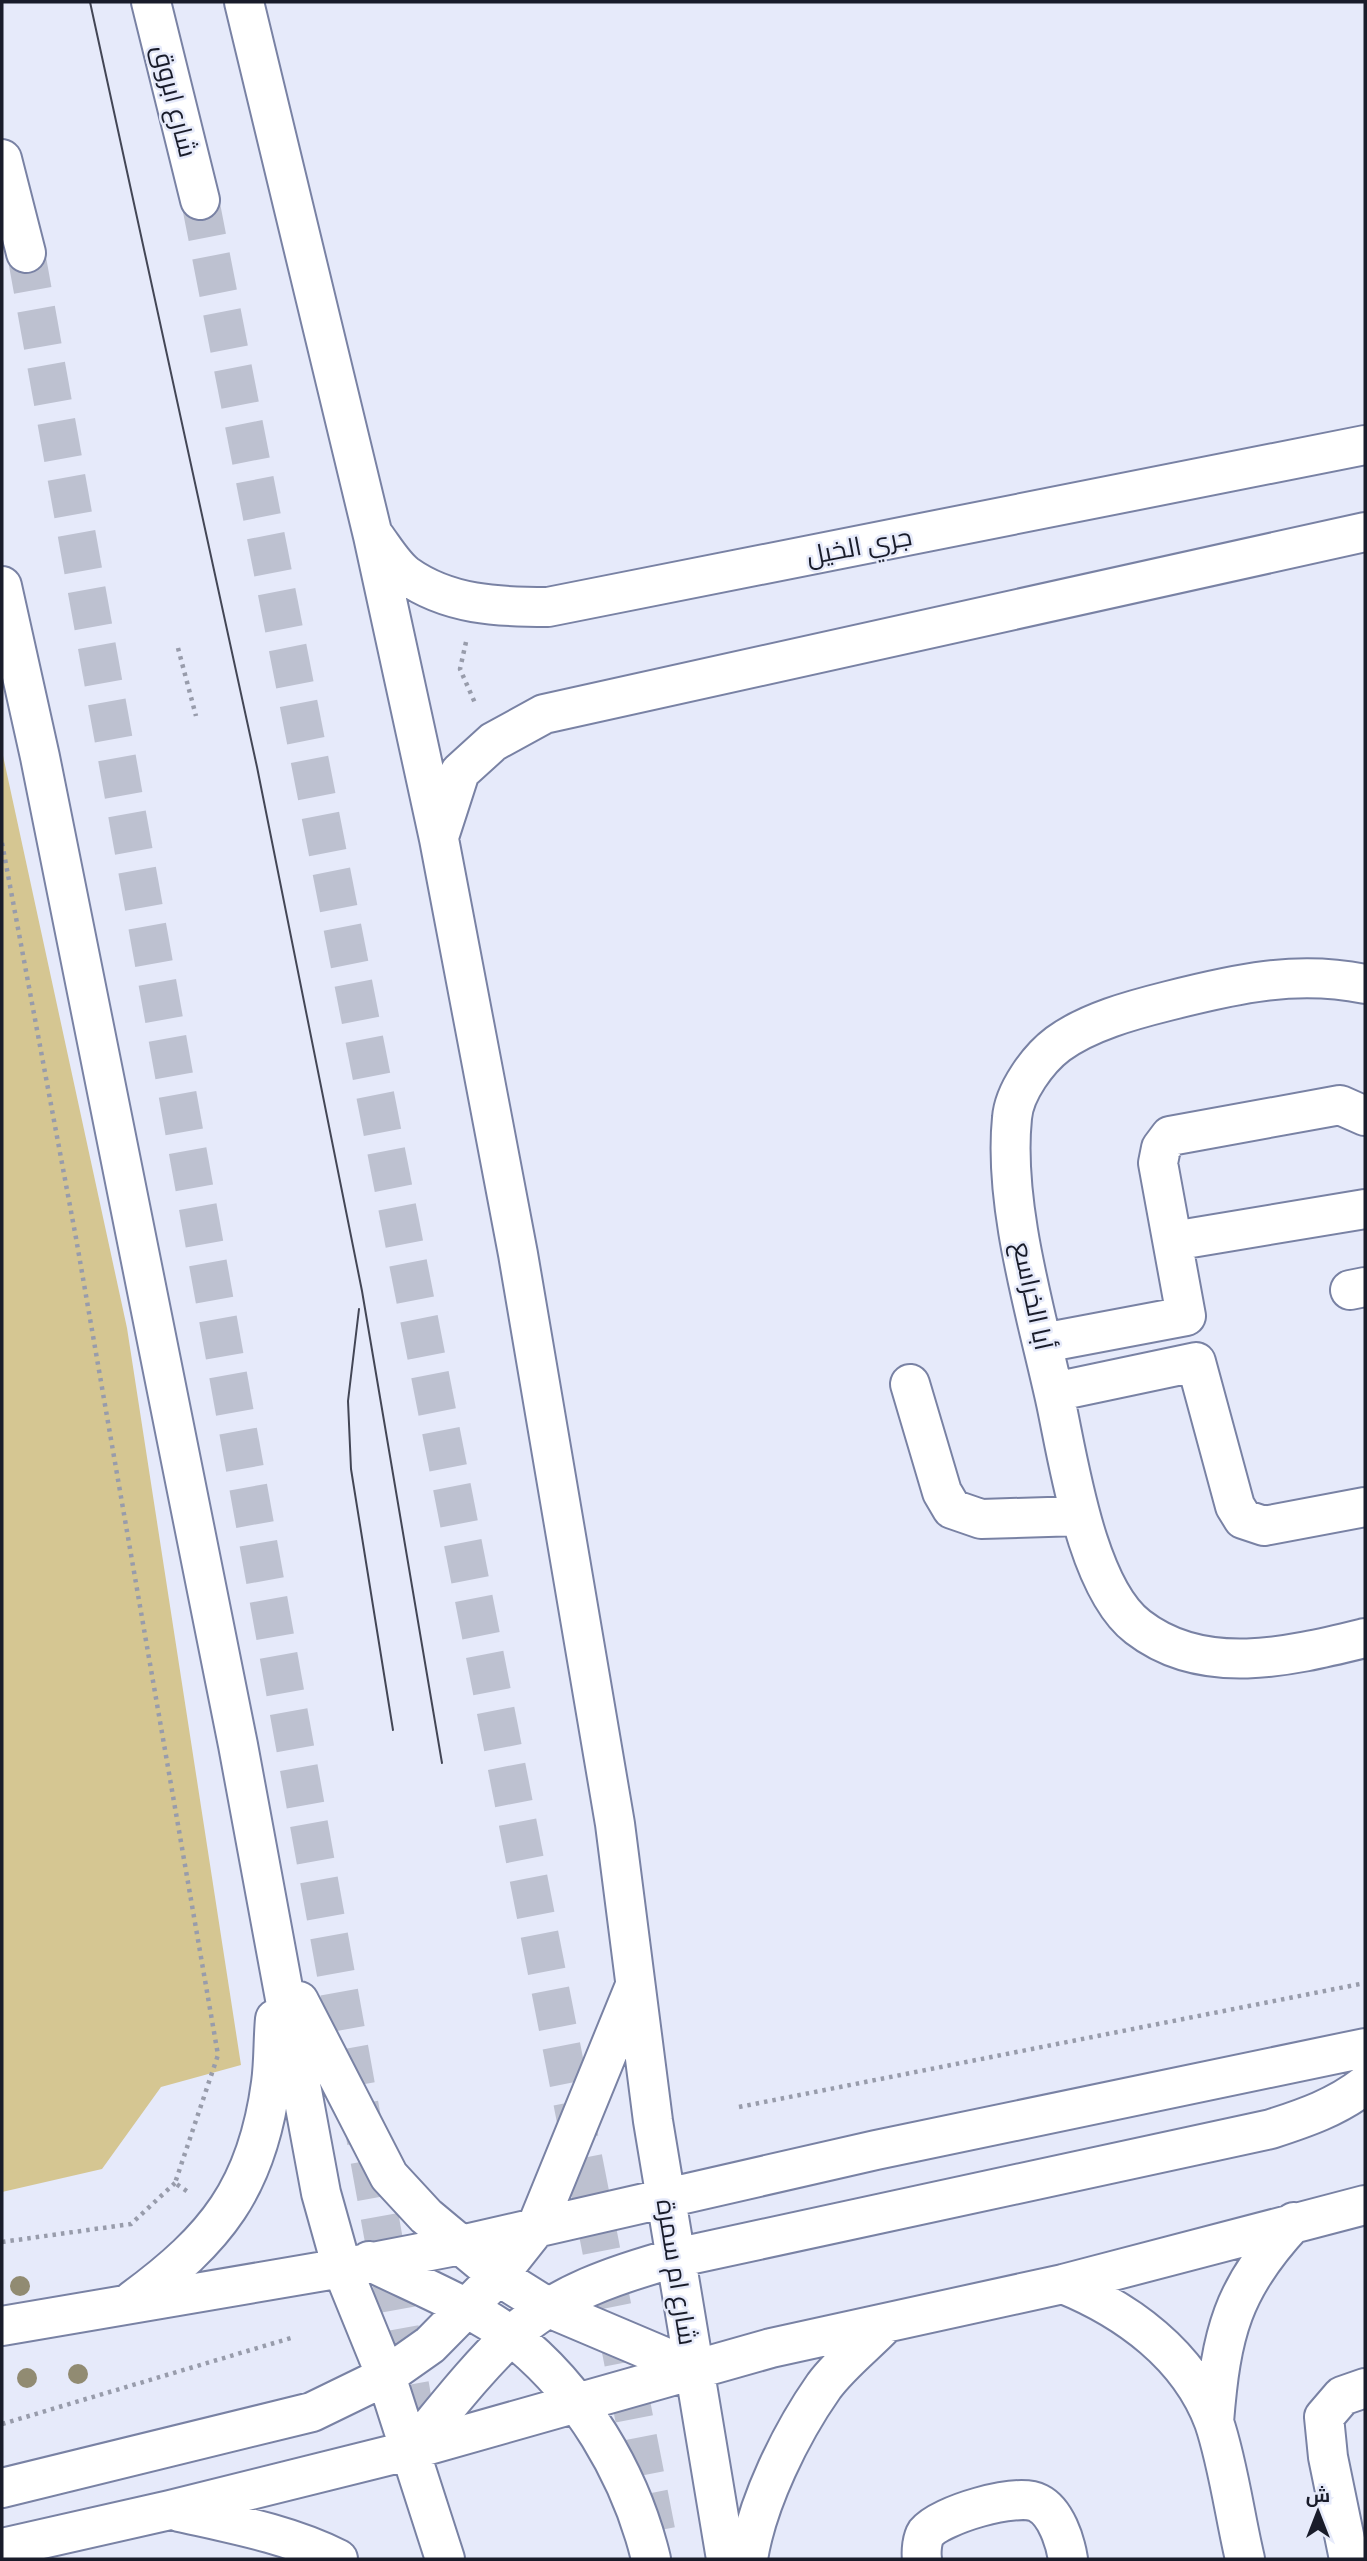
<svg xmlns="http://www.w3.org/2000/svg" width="1367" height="2561" viewBox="0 0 1367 2561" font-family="Cabin,Cairo,sans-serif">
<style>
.green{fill:#d5c692}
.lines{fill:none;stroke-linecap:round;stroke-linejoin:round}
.minor-tunnel{stroke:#bdc1d0;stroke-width:38;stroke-dasharray:38 19;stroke-linecap:butt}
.minor-casing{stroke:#7982a4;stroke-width:42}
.path{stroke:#989cab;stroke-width:4.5;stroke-dasharray:3.5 5;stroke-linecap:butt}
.minor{stroke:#fff;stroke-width:38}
.tram{stroke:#434655;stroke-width:2}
.tree{fill:#918b72}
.labels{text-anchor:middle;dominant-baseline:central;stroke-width:5;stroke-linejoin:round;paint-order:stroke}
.street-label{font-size:26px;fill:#191c2a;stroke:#e6eafa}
</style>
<rect width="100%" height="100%" fill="#e6eafa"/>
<!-- green -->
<path class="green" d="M2 751 127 1328 241 2065 161 2087 102 2169 2 2192Z"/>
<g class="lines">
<!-- minor-tunnel -->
<path class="minor-tunnel" d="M200 200 658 2540
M26 253 420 2441"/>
<!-- minor casing -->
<g class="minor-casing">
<path id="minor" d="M151 2 200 200
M244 2 373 536 439 839 518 1254 615 1824 653 2121 726 2559
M2 159 26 253
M375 537C384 549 394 566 406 575 448 605 498 607 548 607L1365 445
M2 586 40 757 238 1745 321 2193 342 2268 386 2376 445 2559
M439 837 460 772 493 742 544 714 1365 532
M1365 984C1296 970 1235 984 1168 1001 1132 1010 1088 1022 1058 1044 1038 1059 1014 1092 1012 1118 1003 1206 1037 1316 1056 1403 1069 1464 1087 1588 1138 1627 1204 1678 1291 1656 1365 1638
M1173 1241 1365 1209
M1350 1290 1365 1287
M1043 1343 1186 1316 1158 1163 1161 1148 1170 1136 1340 1105 1365 1116
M910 1384 942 1492 952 1509 981 1519 1080 1516
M1054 1392 1196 1362 1235 1506 1243 1519 1264 1526 1365 1507
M299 2001 389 2176 426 2216 498 2276 549 2308 693 2369
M369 2261C413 2283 473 2307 511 2336 580 2389 631 2475 651 2559
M1063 2284C1127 2310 1189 2355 1214 2422 1228 2463 1235 2517 1245 2559
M133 2300C216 2239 257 2188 271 2083 274 2062 273 2040 275 2019
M2 2326 342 2268 461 2245 876 2150 1365 2048
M1214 2422C1221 2334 1232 2288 1294 2222
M411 2450C443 2412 475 2370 511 2336 556 2294 617 2274 675 2258L1271 2129C1305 2118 1337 2107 1365 2085
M2 2488 312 2412 386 2376 430 2345 498 2276 536 2228 634 1988
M179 2512C233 2524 288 2534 338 2559
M2 2548 170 2510 411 2450 771 2348 1063 2284 1365 2205
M748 2559C757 2502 791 2433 824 2386 841 2363 866 2344 885 2324
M922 2559C921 2552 922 2539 926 2533 940 2515 1017 2492 1038 2503 1056 2512 1065 2541 1068 2559
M1349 2559 1328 2457 1324 2417 1342 2396 1365 2388"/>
</g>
<!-- path -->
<path class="path" d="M466 642 460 669 475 703
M178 648 196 716
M2 843 76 1238 218 2055 175 2183 188 2192
M739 2107 1365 1983
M2 2242 131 2224 175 2183
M2 2424 291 2338"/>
<!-- minor -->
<use href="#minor" class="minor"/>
<!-- tram -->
<path class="tram" d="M90 2 257 767 362 1291 442 1763
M359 1309 348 1401 351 1469 393 1730"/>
</g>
<!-- trees -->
<g class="tree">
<circle cx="20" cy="2286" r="10"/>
<circle cx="78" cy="2374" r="10"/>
<circle cx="27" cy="2378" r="10"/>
</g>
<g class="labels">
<!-- street labels -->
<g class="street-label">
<text transform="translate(175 101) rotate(76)">شارع ابروق</text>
<text transform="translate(859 546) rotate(-11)">جري الخيل</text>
<text transform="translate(1033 1296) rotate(78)">أبا الخراسع</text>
<text transform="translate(677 2272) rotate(81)">شارع ام سمرة</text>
</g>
</g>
<!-- border -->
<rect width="1367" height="2561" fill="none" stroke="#191c2a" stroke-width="7"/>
<!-- north arrow -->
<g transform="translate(1318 2512)" stroke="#e6eafa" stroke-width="5" paint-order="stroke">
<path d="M0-5L12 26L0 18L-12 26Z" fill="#191c2a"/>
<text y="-10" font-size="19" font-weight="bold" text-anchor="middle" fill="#191c2a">ش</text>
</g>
</svg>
